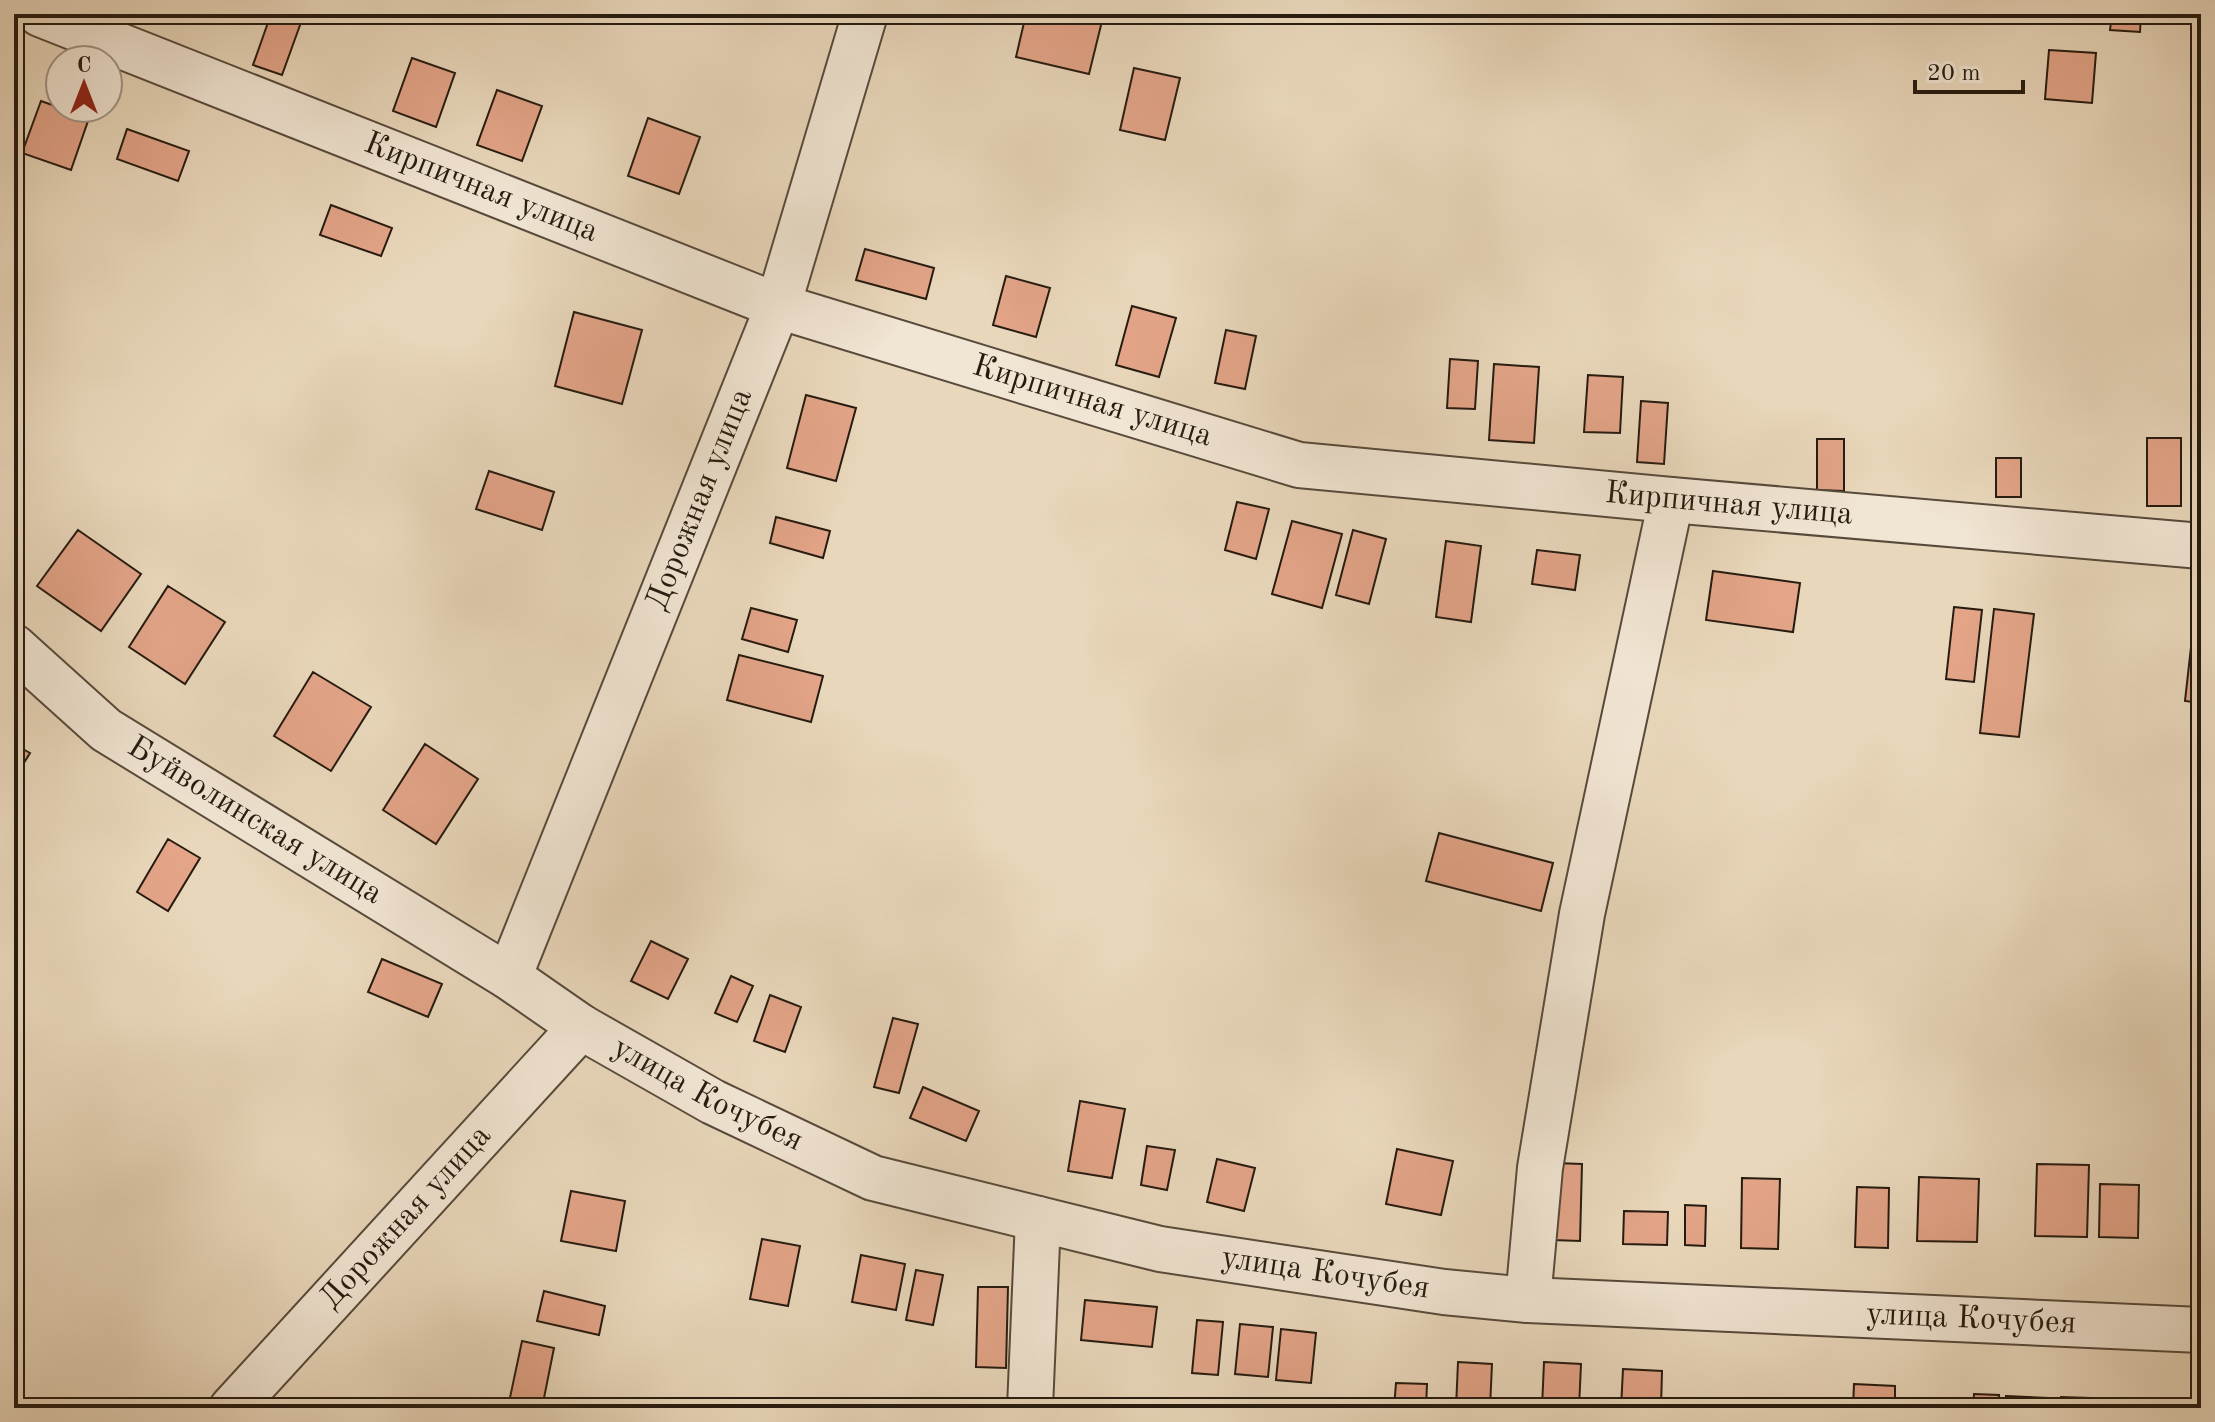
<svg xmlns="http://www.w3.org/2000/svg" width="2215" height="1422" viewBox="0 0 2215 1422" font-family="'Old Standard TT',serif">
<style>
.building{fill:#e3a488;stroke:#261b10;stroke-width:2}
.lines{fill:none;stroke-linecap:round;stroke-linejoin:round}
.minor-casing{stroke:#574a3b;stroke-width:48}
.minor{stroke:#f1e5d3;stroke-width:44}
.labels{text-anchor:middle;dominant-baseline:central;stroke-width:6;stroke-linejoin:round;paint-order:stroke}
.street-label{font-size:32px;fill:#261b10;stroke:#f1e5d3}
</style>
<rect width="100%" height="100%" fill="#e9d7bb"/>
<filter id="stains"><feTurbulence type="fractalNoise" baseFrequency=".0025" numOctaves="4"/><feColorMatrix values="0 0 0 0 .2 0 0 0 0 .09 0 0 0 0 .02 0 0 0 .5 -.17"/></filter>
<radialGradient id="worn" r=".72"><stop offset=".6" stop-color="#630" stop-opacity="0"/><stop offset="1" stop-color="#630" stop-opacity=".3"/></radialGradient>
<!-- building -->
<path class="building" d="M271 14H304L282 75 253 65Z
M1026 14H1091L1103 17 1089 74 1016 57Z
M2112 14H2141L2140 32 2110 30Z
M2049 50 2096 53 2092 103 2045 99Z
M412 58 455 73 436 127 393 111Z
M1134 68 1180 78 1165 140 1120 130Z
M497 90 542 106 522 161 477 145Z
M41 101 89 118 71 170 22 153Z
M648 118 700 137 679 194 628 176Z
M127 129 189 151 178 181 117 159Z
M331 205 392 228 381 256 320 235Z
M865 249 934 268 926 299 856 280Z
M1006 276 1050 288 1036 337 993 325Z
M1132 306 1176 318 1159 377 1116 365Z
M574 312 642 330 622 404 555 386Z
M1226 330 1256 336 1245 389 1215 383Z
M1450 359 1478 361 1475 409 1447 408Z
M1494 364 1539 367 1534 443 1489 440Z
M1588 375 1623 377 1620 433 1584 432Z
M806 395 856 408 836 481 787 468Z
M1641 401 1668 403 1664 464 1637 462Z
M2147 438H2181V506H2147Z
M1817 439H1844V491L1817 490Z
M1996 458H2021V497H1996Z
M489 471 554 492 542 530 476 509Z
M1237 502 1269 509 1256 559 1225 550Z
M776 517 830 531 823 558 770 543Z
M1292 521 1342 534 1322 608 1272 594Z
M78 530 141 574 101 631 37 586Z
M1353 530 1386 539 1369 604 1336 595Z
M1446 541 1481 546 1471 622 1436 617Z
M1537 550 1580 555 1575 590 1532 584Z
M1713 571 1800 583 1793 632 1706 620Z
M168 586 225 622 185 684 129 647Z
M1954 607 1982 610 1974 682 1946 679Z
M751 608 797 620 788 652 742 639Z
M1994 609 2034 614 2019 737 1980 733Z
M2192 638 2201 639V703L2185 701Z
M739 655 823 676 811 722 727 700Z
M313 672 371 707 331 771 274 736Z
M14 744 30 753 14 779Z
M425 744 478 779 436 844 383 810Z
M1439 833 1553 863 1541 911 1426 881Z
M168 839 200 858 168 911 137 892Z
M651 941 688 959 668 999 631 981Z
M382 959 442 984 428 1017 368 992Z
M731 976 753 986 737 1022 715 1013Z
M770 995 801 1007 785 1052 754 1041Z
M893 1018 918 1024 899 1093 874 1087Z
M923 1087 979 1111 966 1141 910 1118Z
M1080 1101 1125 1109 1112 1178 1068 1171Z
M1147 1146 1175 1150 1167 1190 1141 1185Z
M1397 1149 1453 1161 1441 1215 1386 1204Z
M1217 1159 1255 1168 1244 1211 1207 1202Z
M1555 1163 1582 1164 1580 1241 1553 1240Z
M2037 1164 2089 1165 2087 1237 2035 1236Z
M1919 1177 1979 1179 1977 1242 1917 1241Z
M1742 1178 1780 1179 1778 1249 1741 1248Z
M2100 1184 2139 1185 2138 1238 2099 1237Z
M1857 1187 1889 1188 1888 1248 1855 1247Z
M571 1191 625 1201 616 1251 561 1241Z
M1685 1205 1706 1206 1705 1246 1685 1245Z
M1624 1211 1668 1212 1667 1245 1623 1244Z
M762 1239 800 1246 788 1306 750 1299Z
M861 1255 905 1264 896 1310 852 1302Z
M916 1270 943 1275 933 1325 906 1320Z
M978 1287H1008L1006 1368 976 1367Z
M544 1291 605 1306 599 1335 537 1321Z
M1085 1300 1157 1307 1152 1347 1081 1340Z
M1197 1320 1223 1322 1218 1375 1192 1373Z
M1240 1324 1273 1327 1268 1377 1235 1374Z
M1281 1329 1316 1333 1311 1383 1276 1380Z
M522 1341 554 1348 542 1408 508 1407Z
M1458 1362 1492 1364 1490 1408H1456Z
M1544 1362 1581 1364 1579 1408H1542Z
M1623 1369 1662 1371 1661 1408H1621Z
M1396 1383 1427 1384 1426 1408H1394Z
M1854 1384 1895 1386V1408H1853Z
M1974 1394 1999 1395V1408H1973Z
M2006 1396 2048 1398V1408H2006Z
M2061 1397 2090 1398V1408H2061Z
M2097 1399 2140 1401V1408H2097Z
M2171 1402 2199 1404V1408H2171Z"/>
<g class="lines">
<!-- minor casing -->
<g class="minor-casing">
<g id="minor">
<path id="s1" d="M40 14 778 306 1299 465 1671 500 2201 546"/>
<path id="s2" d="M14 647 106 730 509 977 581 1027 713 1102 873 1178 1160 1249 1444 1292 1528 1300 2201 1330"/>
<path id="s3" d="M509 977 778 306 865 14"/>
<path d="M1528 1300 1540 1168 1582 914 1671 500"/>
<path id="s4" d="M232 1408 581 1027"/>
<path d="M1030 1408 1038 1219"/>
</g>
</g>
<!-- minor -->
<use href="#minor" class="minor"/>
</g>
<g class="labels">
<!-- street labels -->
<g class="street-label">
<text stroke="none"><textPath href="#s1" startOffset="474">Кирпичная улица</textPath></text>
<text stroke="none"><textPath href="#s1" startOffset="1122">Кирпичная улица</textPath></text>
<text stroke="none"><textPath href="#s3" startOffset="514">Дорожная улица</textPath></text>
<text stroke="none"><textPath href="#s1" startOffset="1770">Кирпичная улица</textPath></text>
<text stroke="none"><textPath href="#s2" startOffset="298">Буйволинская улица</textPath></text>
<text stroke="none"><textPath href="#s2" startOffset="828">улица Кочубея</textPath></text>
<text stroke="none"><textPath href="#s4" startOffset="258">Дорожная улица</textPath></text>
<text stroke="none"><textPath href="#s2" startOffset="1476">улица Кочубея</textPath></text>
<text stroke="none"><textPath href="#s2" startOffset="2124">улица Кочубея</textPath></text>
</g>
</g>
<!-- margin -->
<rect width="2215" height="1422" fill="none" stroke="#e9d7bb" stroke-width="48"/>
<rect x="16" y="16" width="2183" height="1390" fill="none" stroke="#261b10" stroke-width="4"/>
<rect x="24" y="24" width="2167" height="1374" fill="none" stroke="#261b10" stroke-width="2"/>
<!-- north arrow -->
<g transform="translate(84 84)"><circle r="38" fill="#f1e5d3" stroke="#a09485" stroke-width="2"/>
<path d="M0-6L14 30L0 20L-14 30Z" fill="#8f2418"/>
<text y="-12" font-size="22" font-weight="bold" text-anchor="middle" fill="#261b10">С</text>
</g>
<!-- scale -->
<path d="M1915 80v12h108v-12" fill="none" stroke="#261b10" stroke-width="4"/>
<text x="1927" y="80" font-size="24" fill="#261b10" stroke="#f1e5d3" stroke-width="6" paint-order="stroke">20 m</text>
<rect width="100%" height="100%" filter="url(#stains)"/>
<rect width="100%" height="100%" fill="url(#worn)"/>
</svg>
